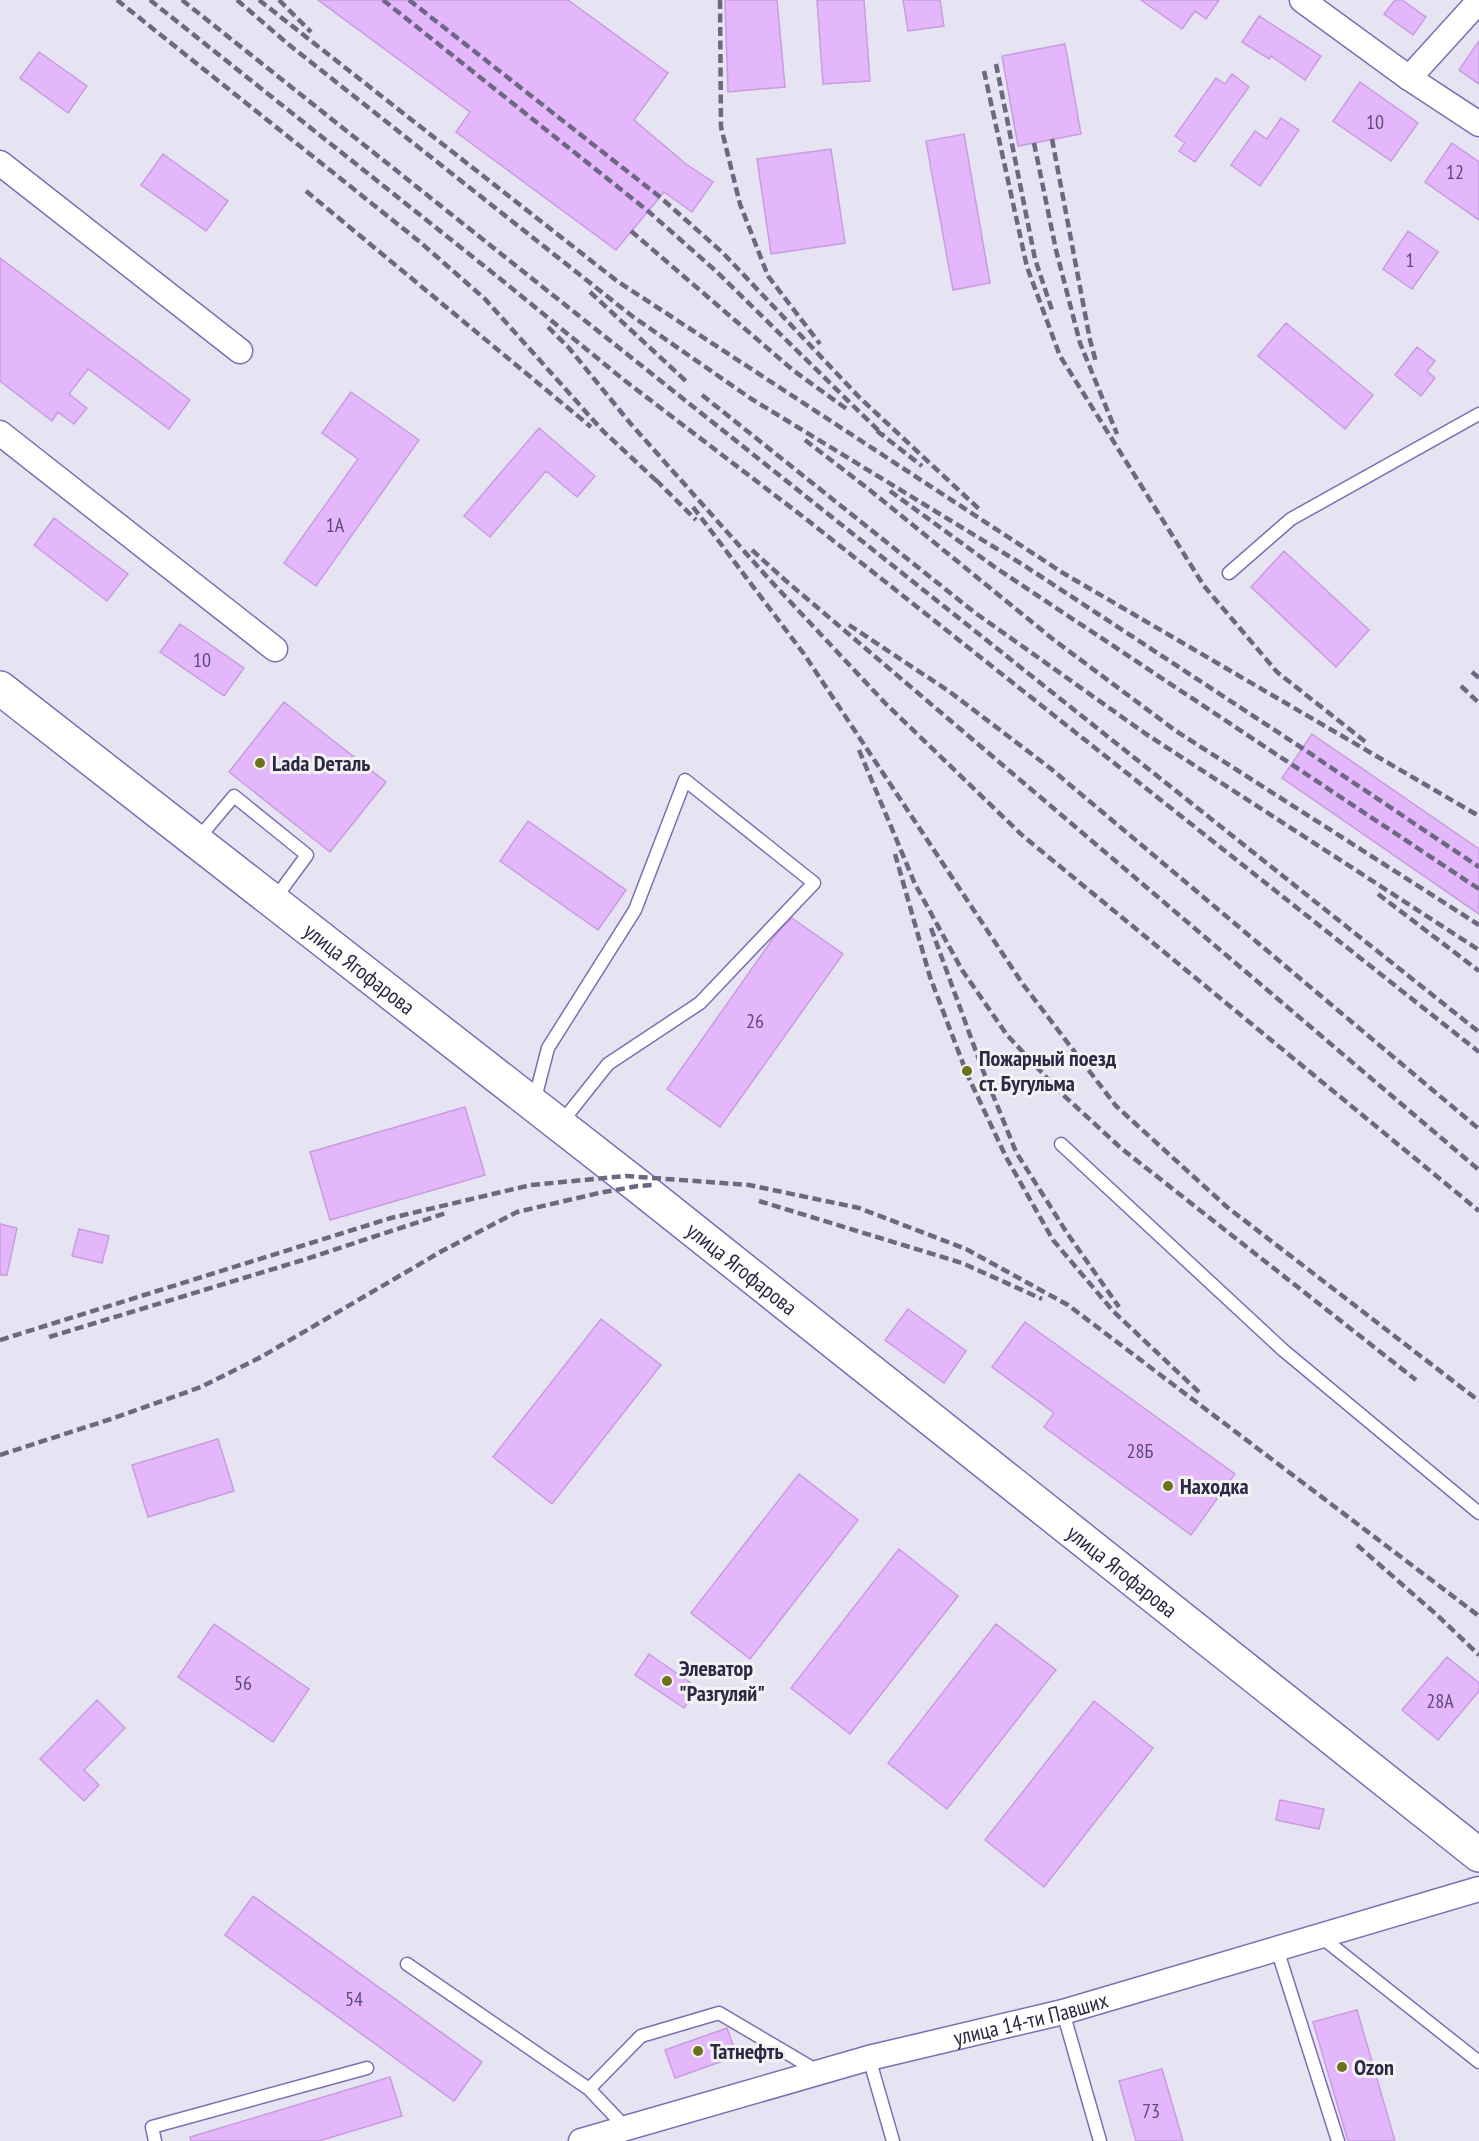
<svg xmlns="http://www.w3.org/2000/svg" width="1479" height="2141" viewBox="0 0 1479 2141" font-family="'PT Sans Narrow',sans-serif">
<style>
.building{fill:#e4b6fc;stroke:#c99ce0;stroke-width:1.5}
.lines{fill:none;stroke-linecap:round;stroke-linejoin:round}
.service-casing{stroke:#7e6db3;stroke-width:15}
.minor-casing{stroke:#7e6db3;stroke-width:27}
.primary-casing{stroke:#7e6db3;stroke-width:36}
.service{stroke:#fff;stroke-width:12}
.minor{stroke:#fff;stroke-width:24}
.primary{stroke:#fff;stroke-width:33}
.rail{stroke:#6d6881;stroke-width:4.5;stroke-dasharray:9 4.5;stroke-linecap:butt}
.poi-dot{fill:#6c721a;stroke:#f3f3f3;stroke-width:2}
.labels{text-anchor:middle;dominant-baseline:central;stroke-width:6;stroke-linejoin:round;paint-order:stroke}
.number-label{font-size:20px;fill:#5c4b73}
.poi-label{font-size:22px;font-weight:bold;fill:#2e2745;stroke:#f3f3f3;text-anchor:start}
.street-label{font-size:22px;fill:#2e2745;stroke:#f3f3f3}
</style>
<rect width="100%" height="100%" fill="#e6e3f3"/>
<!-- building -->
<path class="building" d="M318 0H568L668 73 634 120 686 164 713 182 692 212 664 192 616 250 456 132 470 112Z
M725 0H777L785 87 728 92Z
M817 0H864L870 81 823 84Z
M903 0H940L944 26 908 31Z
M1141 0H1219L1206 19 1195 11 1182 29Z
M1395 0H1402L1426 17 1413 35 1384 14Z
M1259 16 1321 56 1305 80 1271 56 1269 59 1242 42Z
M1479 41V84L1459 70Z
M1065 44 1081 134 1018 146 1002 56Z
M39 52 87 86 68 113 20 78Z
M1232 74 1249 87 1195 162 1179 151 1185 143 1175 136 1216 78 1225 84Z
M1360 82 1418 123 1391 161 1333 121Z
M1281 118 1299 130 1260 186 1231 165 1255 131 1267 139Z
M964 134 990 283 953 290 926 141Z
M1452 143 1479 162V220L1425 182Z
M831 149 845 243 771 254 757 159Z
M163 154 228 201 206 231 141 185Z
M1408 231 1438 252 1412 289 1383 269Z
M0 258 190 400 169 429 88 369 69 394 87 408 74 424 58 412 52 421 0 381Z
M1286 323 1373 395 1345 429 1258 356Z
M1417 347 1435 361 1427 371 1435 378 1421 396 1395 375Z
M351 392 419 440 316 586 284 563 358 459 322 433Z
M539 428 595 476 577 497 546 471 490 537 464 516Z
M54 518 128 574 107 601 34 545Z
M1284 551 1369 630 1336 667 1251 587Z
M180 624 244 668 224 696 160 652Z
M284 702 386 782 330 852 229 772Z
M1312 734 1479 849V914L1282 778Z
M528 821 626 890 598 930 500 861Z
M792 918 843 954 720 1127 667 1089 777 933Z
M465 1107 485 1175 330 1220 310 1152Z
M0 1224 17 1228 7 1275H0Z
M79 1229 109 1236 102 1263 72 1256Z
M908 1309 966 1351 944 1383 885 1340Z
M601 1319 661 1365 552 1504 493 1457Z
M1025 1322 1235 1474 1191 1535 1044 1427 1054 1413 992 1367Z
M218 1439 234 1491 148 1517 132 1465Z
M799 1474 858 1520 750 1659 691 1613Z
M899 1549 958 1596 850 1734 791 1688Z
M214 1624 309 1689 273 1742 178 1677Z
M996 1624 1056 1670 947 1809 888 1763Z
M649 1654 698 1688 684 1708 635 1675Z
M1447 1657 1479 1683V1691L1438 1740 1402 1710Z
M97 1700 125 1728 84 1770 99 1785 84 1801 40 1759Z
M1094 1701 1153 1748 1044 1887 985 1840Z
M1280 1800 1324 1809 1319 1829 1276 1820Z
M253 1896 482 2062 454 2101 225 1935Z
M1357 2010 1395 2141H1348L1313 2022Z
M727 2028 737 2056 675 2078 665 2050Z
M1162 2069 1183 2141H1136L1119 2081Z
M390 2077 402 2116 319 2141H191L190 2137Z"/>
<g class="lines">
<!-- service casing -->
<g class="service-casing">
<path id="service" d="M1229 573 1291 519 1479 414
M197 840 234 796 307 855 274 900
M534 1102 548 1048 635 910 685 780 814 883 700 1003 608 1064 561 1123
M1061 1144 1283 1350 1479 1513
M1320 1936 1479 2062
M1277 1949 1338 2141
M407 1964 589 2089 626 2128
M1063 2012 1100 2141
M869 2058 893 2141
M589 2089 641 2036 719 2013 819 2072
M155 2141 152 2127 367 2068"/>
</g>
<!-- minor casing -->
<g class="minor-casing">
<g id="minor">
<path d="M1302 0 1409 78 1479 124"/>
<path d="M1409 78 1479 1"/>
<path d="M0 163 240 351"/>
<path d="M0 433 275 649"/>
<path id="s1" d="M581 2141 869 2058 1063 2012 1479 1889"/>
</g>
</g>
<!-- primary casing -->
<g class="primary-casing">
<g id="primary">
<path id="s2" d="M0 688 638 1186 1479 1855"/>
</g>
</g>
<!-- service -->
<use href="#service" class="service"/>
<!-- minor -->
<use href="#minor" class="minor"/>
<!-- primary -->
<use href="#primary" class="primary"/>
<!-- rail -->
<path class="rail" d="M117 0 420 242 485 299 603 431 662 486
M150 0 503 281 624 380 806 519 1479 1052
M182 0 1479 1032
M237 0 288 44 632 316 750 398 1025 566 1302 748 1479 867
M259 0 617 281 1063 573 1479 816
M279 0 311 32
M383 0 648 211 717 272 884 436
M409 0 660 197 723 253 859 397 979 509
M720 0 721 127 740 204 768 276 820 344
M996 64 1035 259 1052 310
M984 71 1027 267 1060 356 1204 586 1277 672 1367 743
M1052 139 1090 340 1096 362
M1034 143 1056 250 1080 343 1117 434
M306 191 591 427
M631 231 794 371 848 410
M590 292 689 384
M548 327 569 348 630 423 768 578 886 704 1023 836 1479 1211
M702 395 974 612 1146 734 1479 950
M877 431 922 466
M805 440 871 491 1054 640 1176 731 1479 925
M656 480 696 520
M890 491 996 568 1479 889
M693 507 804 654 1022 983 1116 1106 1227 1207 1479 1401
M752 550 785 580 1479 1170
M849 625 950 692 1050 768 1479 1129
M1472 672 1479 678
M1461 686 1479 703
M859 750 915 884 962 970 1007 1035 1060 1092 1122 1149 1416 1380
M895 854 930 977 967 1074 1006 1157 1053 1240 1113 1311 1201 1394
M1378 894 1479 971
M931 928 982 1068 1016 1152 1067 1233 1119 1307
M759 1201 962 1263 1042 1299
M49 1337 303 1260 446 1213
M0 1340 391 1218 531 1185 626 1176 749 1185 859 1208 966 1249 1068 1305 1479 1616
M0 1455 111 1419 201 1387 261 1357 442 1251 517 1212 599 1193 638 1186 653 1185
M1357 1545 1437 1615 1479 1655"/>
</g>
<!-- markers -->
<g class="poi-dot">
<circle cx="260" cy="763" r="6"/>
<circle cx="967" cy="1071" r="6"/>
<circle cx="1168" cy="1486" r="6"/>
<circle cx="667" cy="1681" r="6"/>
<circle cx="698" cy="2051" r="6"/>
<circle cx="1342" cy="2067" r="6"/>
</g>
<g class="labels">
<!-- number labels -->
<g class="number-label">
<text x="1375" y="122">10</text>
<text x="1455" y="172">12</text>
<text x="1410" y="260">1</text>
<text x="335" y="525">1А</text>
<text x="202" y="660">10</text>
<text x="755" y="1021">26</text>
<text x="1140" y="1451">28Б</text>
<text x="243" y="1683">56</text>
<text x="1440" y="1701">28А</text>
<text x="354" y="1999">54</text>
<text x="1151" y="2111">73</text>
</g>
<!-- poi labels -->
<g class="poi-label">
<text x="272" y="763">Lada Dеталь</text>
<text x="979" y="1058">Пожарный поезд<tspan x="979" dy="25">ст. Бугульма</tspan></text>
<text x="1180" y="1486">Находка</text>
<text x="679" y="1668">Элеватор<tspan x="679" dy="25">"Разгуляй"</tspan></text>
<text x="710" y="2051">Татнефть</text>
<text x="1354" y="2067">Ozon</text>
</g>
<!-- street labels -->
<g class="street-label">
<text stroke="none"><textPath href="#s2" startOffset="456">улица Ягофарова</textPath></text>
<text stroke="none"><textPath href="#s2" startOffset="942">улица Ягофарова</textPath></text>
<text stroke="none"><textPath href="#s2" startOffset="1428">улица Ягофарова</textPath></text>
<text stroke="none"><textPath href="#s1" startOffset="466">улица 14-ти Павших</textPath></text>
</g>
</g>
</svg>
